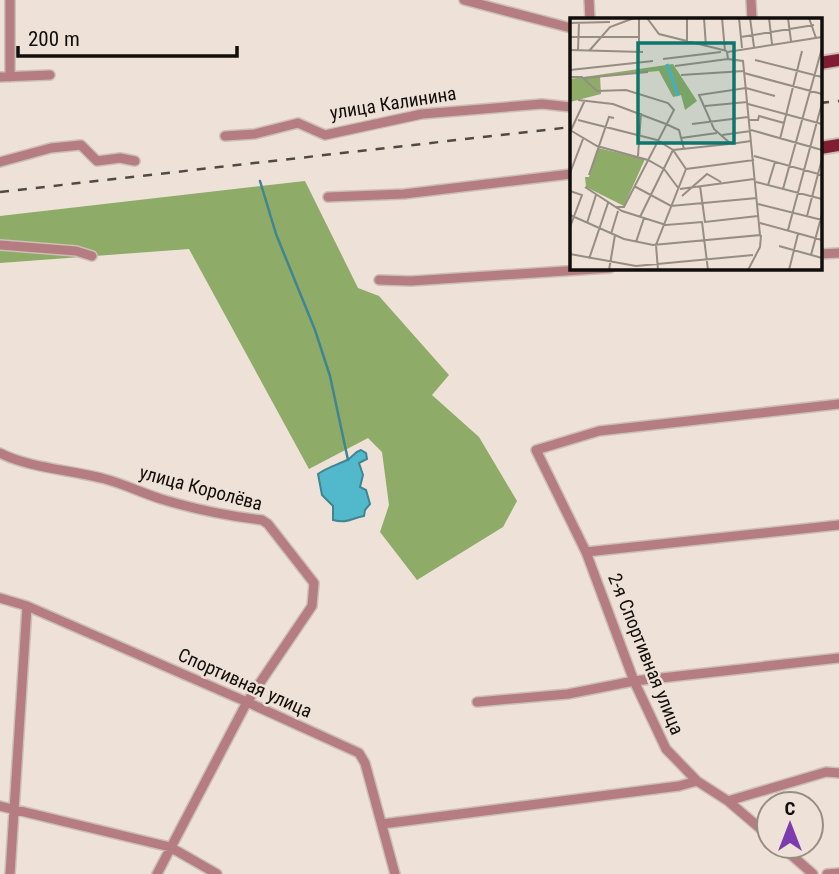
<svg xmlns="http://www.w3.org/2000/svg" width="839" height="874" viewBox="0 0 839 874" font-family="'Roboto Condensed',sans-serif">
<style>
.forest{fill:#8eab67}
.water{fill:#52b8cc;stroke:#3f8592;stroke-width:2}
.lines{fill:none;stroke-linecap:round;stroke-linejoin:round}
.stream{stroke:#3f8592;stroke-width:2.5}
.minor-casing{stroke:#cbbfb6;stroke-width:12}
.major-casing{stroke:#cbbfb6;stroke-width:16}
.minor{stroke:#b57c81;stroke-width:9}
.major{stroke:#811d33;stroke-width:12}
.rail{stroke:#504a45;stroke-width:2.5;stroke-dasharray:9 9;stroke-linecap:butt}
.labels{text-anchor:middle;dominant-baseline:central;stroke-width:5;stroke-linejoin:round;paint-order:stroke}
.street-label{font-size:19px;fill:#120e0b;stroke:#eee1d7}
.inset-river{fill:none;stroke:#52b8cc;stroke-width:3.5}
.inset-road{fill:none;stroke:#968d85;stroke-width:2}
.view{fill:#0f766e;fill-opacity:0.15;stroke:#0f766e;stroke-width:3.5}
.inset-edge{fill:none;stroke:#120e0b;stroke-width:3.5}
</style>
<rect width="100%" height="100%" fill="#eee1d7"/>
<!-- forest -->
<path class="forest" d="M305 181 358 288 379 296 449 375 432 395 479 437 517 501 503 527 417 580 380 532 389 505 382 452 368 438 309 469 189 249 0 263V216Z"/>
<!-- water -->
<path class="water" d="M361 450 366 453 367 459 359 463 363 475 360 487 366 490 370 504 365 510 364 516C352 518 347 524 333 520V506L322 495 318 474C328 467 337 465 347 460 353 457 354 452 361 450Z"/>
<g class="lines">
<!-- stream -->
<path class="stream" d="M260 181 276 234 315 330 330 376 348 460"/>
<!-- minor casing -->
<g class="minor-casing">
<path id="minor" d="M10 0V77
M464 0 571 28
M589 0 590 19
M751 0 752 19
M0 77 50 75
M225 136 255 134 298 123 325 135 422 114 542 104 571 107
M0 162 51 148 81 145 97 161 120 158 135 161
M328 197 404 194 571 174
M0 245 76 251 92 256
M820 254 839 253
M379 280 411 281 610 268
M0 453C29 468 72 470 105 479 124 484 142 493 161 499 194 509 227 516 262 520L268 524 314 583 312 606 247 702 157 874
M586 552 839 525
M0 598 27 606 247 702 359 753 365 763 395 874
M477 702 568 694 634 681 839 658
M728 801 826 772 839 773
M0 806 170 847 217 874
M382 824 679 786 697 781
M769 836 728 801 697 781 666 749 634 681 586 552 536 450 599 431 839 404
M781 846 813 874
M10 874 27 606
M827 874 839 873"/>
</g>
<!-- major casing -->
<g class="major-casing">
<path id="major" d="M820 63 839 60
M820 148 839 145"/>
</g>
<!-- minor -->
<use href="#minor" class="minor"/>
<!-- major -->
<use href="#major" class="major"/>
<!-- rail -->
<path class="rail" d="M820 103 839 101
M0 192 571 127"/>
</g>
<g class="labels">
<!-- street labels -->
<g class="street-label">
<text transform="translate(393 103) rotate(-9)">улица Калинина</text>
<text transform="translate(201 488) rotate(15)">улица Королёва</text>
<text transform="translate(646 654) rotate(68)">2-я Спортивная улица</text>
<text transform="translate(245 683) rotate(24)">Спортивная улица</text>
</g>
</g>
<!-- overview -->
<g transform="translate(570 18)">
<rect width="252" height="252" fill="#eee1d7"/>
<path d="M103 46 127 83 115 92 111 77 103 79 89 53 30 58 31 76 0 84V61ZM28 130 75 141 54 188 16 169 15 159H19Z" fill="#8eab67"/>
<path class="inset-river" d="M97 46 108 78"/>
<path class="inset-road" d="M69 0V34M77 0 89 16 157 33M117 0V24M134 0 136 29M152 0 155 33M169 0 172 30M180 0 184 29M199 0 202 26M218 0 221 23M239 0 246 20M0 5 40 4M0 19H69M171 19 244 7M0 32 73 34M8 32 9 5M19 33 40 9 64 0M93 41 151 34M185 42 252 59M105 48 158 41M0 52 83 43M174 55 252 76M111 57 174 53M0 59H12L27 73 56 72 98 85 104 92 54 189H45M14 60 78 54M8 82 43 86 96 106 109 112 114 131M178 86 252 106M135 88 177 84M8 102 87 122 103 132 116 151M179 102H188L189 98 214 105M122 106 178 99M0 112 27 128 78 142 94 151 109 171M1 112 15 82M181 112 252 132M152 117 181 113M111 120 147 115M210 121 232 33M160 126 181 123M161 126 144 111 129 77 176 70 205 78M68 138 71 95M184 138 252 157M116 151 184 142M0 155 13 121M19 157 39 99 44 100M186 164 252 181M198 167 205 144M64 168 101 188 187 180M130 168 135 204 188 198M15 169 52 193 96 207 132 204 138 252M110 171 184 161M213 171 252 30M0 173 12 177 0 209M112 178 137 156 151 164M188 186 252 202M0 197 54 221 83 227 190 217 173 43 158 41 157 34 252 19M237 198 252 141M70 199 103 132 159 126M17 205 26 177M190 205 252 222M218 212 252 85M41 216 48 193M66 224 74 200M209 228 252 240M0 236 66 248 183 237M241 237 252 196M19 241 38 185M39 252 45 217M88 252 86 227 116 151M178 252 190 229 191 217M219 252 228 216"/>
<path class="view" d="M68 25H164V125H68Z"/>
<rect width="252" height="252" class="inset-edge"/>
</g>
<!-- north arrow -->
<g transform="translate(790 825)"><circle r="33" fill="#eee1d7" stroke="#968d85" stroke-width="2"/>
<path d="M0-5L12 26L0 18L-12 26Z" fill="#7e3baf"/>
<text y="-10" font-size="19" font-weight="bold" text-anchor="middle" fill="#120e0b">С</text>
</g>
<!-- scale -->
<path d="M18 46v10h219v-10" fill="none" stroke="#120e0b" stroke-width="3.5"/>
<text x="28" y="46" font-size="21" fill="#120e0b" stroke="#eee1d7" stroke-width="5" paint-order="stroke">200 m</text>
</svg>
